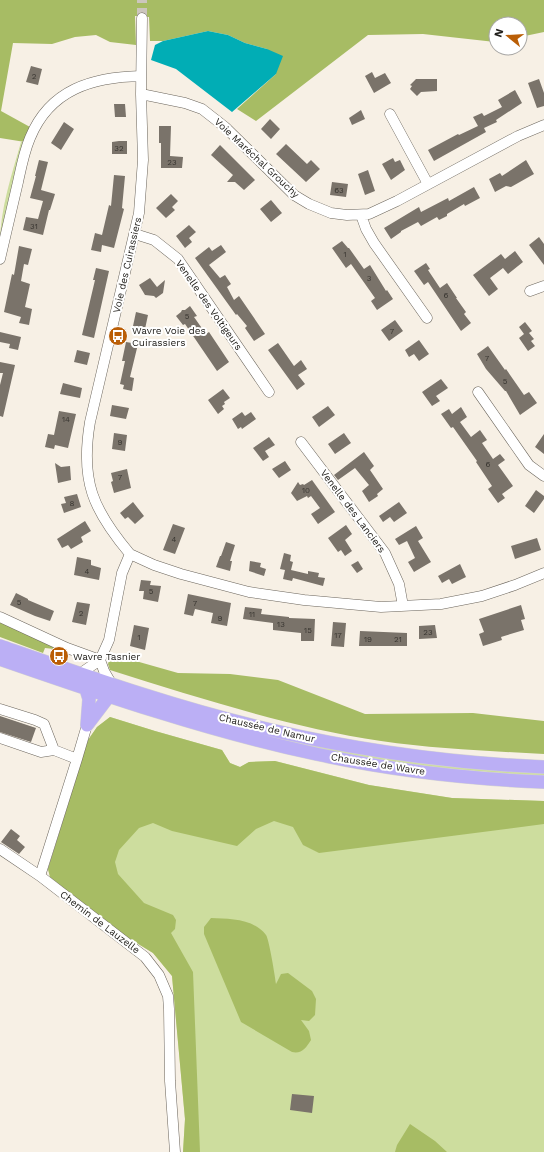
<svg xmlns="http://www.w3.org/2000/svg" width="544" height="1152" viewBox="0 0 544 1152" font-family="'Work Sans',sans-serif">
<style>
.green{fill:#cddd9e}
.forest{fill:#a7bc64}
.water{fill:#01adb5}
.building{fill:#7a736a}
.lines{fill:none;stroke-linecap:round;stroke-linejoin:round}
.minor-tunnel{stroke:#ccc6bd;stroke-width:10;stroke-dasharray:10 5;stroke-linecap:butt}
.minor-casing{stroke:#6b655c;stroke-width:11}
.major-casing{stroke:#d3d2d2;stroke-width:14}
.minor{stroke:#fff;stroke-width:10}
.major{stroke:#bbaff5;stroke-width:13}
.labels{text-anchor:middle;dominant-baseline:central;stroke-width:4;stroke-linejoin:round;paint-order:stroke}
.number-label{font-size:8px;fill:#383530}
.street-label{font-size:10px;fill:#22201c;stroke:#fff}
.poi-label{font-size:10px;fill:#22201c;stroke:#fff;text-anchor:start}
</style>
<rect width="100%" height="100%" fill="#f7f0e5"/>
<!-- green -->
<path class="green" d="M21 142H25L0 243C0 209 12 174 21 142Z
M110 717 155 731 222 750 230 763 240 767 249 762 275 761 369 785 452 798 544 801V1152H183L185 1119 172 976 153 953 122 934 50 877 48 869 88 740 97 727Z
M293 742 388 758 544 773V776C460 771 375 763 293 742Z"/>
<!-- forest -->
<path class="forest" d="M0 0H544V32L520 37V24H496V42H495L423 34 368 35 256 121 237 109 276 74 267 49 245 43 228 35 208 31 163 41H150L149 17 135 16 136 45 110 42 96 35 75 37 52 44 13 43 1 111 30 127 25 142 0 138Z
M0 622 53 646 54 649 45 648 43 653 0 637Z
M111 654 178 673 230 674 278 680 365 714 473 713 544 721V754C490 751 435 749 381 741 289 727 199 698 110 670L108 664Z
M110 717 155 731 222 750 230 763 240 767 249 762 275 761 369 785 452 798 544 801V824L319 853 303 845 293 827 274 821 256 829 237 846 172 831 153 823 139 828 119 850 115 862 118 874 144 903 173 915 176 920 175 929 171 933 193 972 200 1152H183L185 1119 172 976 153 953 122 934 50 877 48 869 88 740 97 727Z
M211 918C229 919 253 918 266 935 269 939 275 976 276 984L281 974 288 973 312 991 316 999 315 1015 309 1021 301 1020 309 1031 311 1040C306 1048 302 1054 292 1052L241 1022 204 934V927Z
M410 1124 435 1141 447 1152H395L397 1145Z"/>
<!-- water -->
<path class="water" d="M208 31 228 35 245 43 267 49 283 56 276 74 232 112 176 69 151 60 155 45 163 41Z"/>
<!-- building -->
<path class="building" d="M31 66 42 69 38 85 26 82Z
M372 72 375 78 385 73 391 83 374 93 365 76Z
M416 79H437V91L421 92 417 96 410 89 412 86 410 85Z
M539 79 544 93V106L537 108 528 83Z
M515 90 522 103 496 120 497 122 484 128 486 132 434 161 428 150 458 134 459 135 478 126 473 117 482 113 484 116 502 107 498 100Z
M114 104H125L126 117H115Z
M361 110 365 119 352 125 349 118Z
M270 119 280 129 271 139 261 129Z
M64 122 74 129 61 150 51 143Z
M159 126H171L170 156 183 157 182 168H161V143H159Z
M119 141H127V154H112V142Z
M286 144 307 164 311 160 320 169 306 182 276 154Z
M220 145 255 180 244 190 235 182H227L233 175 211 155Z
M393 158 395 162 400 160 405 170 391 180 382 164Z
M39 160 48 162 41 190 55 194 50 210H49L43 235 23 230 26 217 38 219 43 201 30 198 36 176H35Z
M526 160 534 174 511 187 506 186 495 192 489 179 500 173 502 176Z
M368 170 375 191 365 195 358 174Z
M114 175 125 176 122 208 124 209 114 248 102 245 101 252 91 250 95 233 102 235 109 205 111 206Z
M332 182 348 184 346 197 330 195Z
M474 187 480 198 465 206 464 204 447 214V216L439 220 437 217 421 226 418 222 401 231V232L391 239 384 228 419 207 421 212 448 198 449 201Z
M171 194 178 201 172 207 175 210 166 218 156 208Z
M271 200 282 213 271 222 260 209Z
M189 225 196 232 189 238 192 242 185 248 176 236Z
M539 237 544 244V265L529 245Z
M342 241 348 248H349L364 269 370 265 386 291 387 290 393 299 377 310 371 301 375 298 351 264 346 268 332 248Z
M221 245 226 252 209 265 220 278 225 275 231 284 227 287 234 300 239 296 265 334 254 341 245 328 247 326 237 314 236 315 195 258 209 247 212 251Z
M19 246 32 249 28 265 24 264 21 281 30 284 25 307 32 309 29 325 19 323 21 317 4 312 12 274 14 275Z
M515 251 523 262 508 274 503 268 490 278 498 289 489 296 473 275 501 254 505 259Z
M426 263 430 269 428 270 440 288 447 283 457 298H456L466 312 464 314 471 323 461 331 428 282 424 285 414 271Z
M96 268 109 271 94 338 82 335 95 280H93Z
M150 278 157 287 165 280 163 293 156 298 154 296 145 295 139 285Z
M190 306 197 316 194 317 206 334 209 332 229 362 217 371 185 324 183 325 176 316 181 312 182 310H185Z
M136 312 148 315 145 329 133 326Z
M395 320 403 331 389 341 381 330Z
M525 322 532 331 529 333 534 339 531 341 535 346 528 351 519 338 524 334 519 327Z
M0 332 21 337 18 350 9 348 10 344 0 342Z
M419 340 429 354 419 361 414 354 409 357 405 350Z
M126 342 138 344 130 377 134 378 132 391 123 389 124 385 120 384 125 361H122Z
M278 343 294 366 301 360 307 369 298 375 305 384 297 390 268 350Z
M488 346 505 370 506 369 524 395 529 392 537 403 520 415 506 391H505L486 369 477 354Z
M77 350 90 353 87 365 74 362Z
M0 362 15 365 3 417 0 416V385L3 373H0Z
M441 379 448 388 436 396 440 401 432 406 422 392Z
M63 383 82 388 80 398 60 394Z
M223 389 230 398 224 402 225 404 222 406 224 409 218 414 208 400Z
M112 405 129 408 126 419 110 416Z
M328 406 335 415 319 427 312 417Z
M461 407 467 417 460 422 471 437 480 430 487 440 482 443 493 459 500 454 505 460 498 465 513 486 502 494 505 498 498 503 488 489 492 486 476 462 477 461 453 427 451 428 441 414 449 409 452 414Z
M59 411 76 414 68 448 55 445 54 449 45 447 48 434 54 435Z
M242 412 245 416 251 412 256 419 242 429 241 427 238 429 232 419Z
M114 433 127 435 125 451 112 449Z
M344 433 351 443 335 454 328 444Z
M544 434V454L535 447Z
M269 437 275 445 265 451 269 457 263 461 253 448Z
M364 452 374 466 370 470 383 489 377 494 378 496 369 502 362 491 369 485 355 468 338 480 334 475Z
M285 461 291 470 279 478 272 469Z
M55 463 61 467 70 466 71 480 58 483Z
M127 469 131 488 114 493 111 482 113 481 111 473Z
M312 480 335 512 318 524 311 514 320 508 311 496 308 498 307 496 297 501 291 493 298 482 300 485 303 484 304 485Z
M536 490 544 496V499L534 513 525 506Z
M77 494 81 507 64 513 61 504 66 503 64 497Z
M133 502 144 516 135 524 128 517 125 519 120 513Z
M399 502 407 513 394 522 390 517 383 522 379 516Z
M85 521 91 531 81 537 83 542 71 549 68 545 62 548 57 539Z
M173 524 185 528 175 554 163 550Z
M346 525 352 534 345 540 352 551 345 556 341 550 338 552 328 538Z
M416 526 423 538 418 541 431 562 414 572 408 562 415 558 407 541 399 545 395 539Z
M537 538 541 550 515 559 511 546Z
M226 542 235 545 230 561H232L230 571 216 567 220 556H221Z
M284 553 291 555 290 561 293 562 291 570 308 574V571L319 573 318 577 325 578 323 586 293 578 292 581 283 579 285 570 280 569Z
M77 557 91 560V565L101 568 99 580 74 575Z
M250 561 261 563 260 567 266 569 264 576 249 571Z
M358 561 363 569 357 573 351 565Z
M460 564 466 577 452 584 449 579 442 583 438 576Z
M141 580 151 581 150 585 161 586 158 602 143 599 144 591H139Z
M16 593 28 599V600L54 611 50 621 35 616 10 605Z
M188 594 231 603 227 626 211 623 213 613 195 609 193 616 184 614Z
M77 602 90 604 86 625 72 622Z
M521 605 525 619 521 620 524 630 501 637 502 640 483 646 479 634 484 632 479 619Z
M245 607 262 609 261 614 289 617V618L315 619 314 641H301V633L273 630V623L243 619Z
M333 622 346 623 344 647 331 646Z
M134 625 149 628 145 650 130 646Z
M435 625 437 638 419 639V626Z
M360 631 407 633V646H359Z
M0 716 36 728 31 742 0 732Z
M11 829 20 836 17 840 25 847 19 854 1 842Z
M292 1094 314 1096 312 1113 290 1110Z"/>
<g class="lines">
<!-- minor-tunnel -->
<path class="minor-tunnel" d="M142 18V0"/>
<!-- minor casing -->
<g class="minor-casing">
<path id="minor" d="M141 94 185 103 202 109 225 127 294 195 309 204 331 213 347 215 369 214 397 201 518 136 544 125
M390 114 428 184
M361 215 366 229 374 243 427 318
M135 234 154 240 178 259 269 392
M0 259C6 234 12 208 18 182 21 168 24 152 30 138 50 89 93 77 141 76
M530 291 544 286
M478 392 529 465 544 476
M301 442 385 553 399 584 403 606
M130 554 154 565 181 574 249 592 304 600 381 607 441 604 482 596 515 585 544 573
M0 617 67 648 100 660
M100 660 104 671 111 683
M81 673 100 660 109 640 122 573 130 554C93 510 80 481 90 422L139 213 143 160 141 94 142 18
M0 709 35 720 44 724 54 750 41 752 0 738
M54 750 77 759
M0 849 40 876 145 957 159 975 168 996 169 1009 170 1081 175 1152
M40 876 77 759 87 725"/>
</g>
<!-- major casing -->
<g class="major-casing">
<path id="major" d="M0 646C89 677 179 709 271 730 361 751 452 763 544 767
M0 659C104 695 208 731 316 754 390 770 468 779 544 782
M86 689 89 699 87 725
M87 725 109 696"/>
</g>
<!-- minor -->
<use href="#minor" class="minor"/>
<!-- major -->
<use href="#major" class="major"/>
</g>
<!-- icons -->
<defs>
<g id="bus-disc" transform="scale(1)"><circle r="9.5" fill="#ba5e06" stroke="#fff"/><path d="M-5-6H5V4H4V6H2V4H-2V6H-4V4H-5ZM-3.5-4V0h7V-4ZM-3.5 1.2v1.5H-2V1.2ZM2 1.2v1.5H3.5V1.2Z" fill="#fff"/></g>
</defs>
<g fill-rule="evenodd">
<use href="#bus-disc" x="118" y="336"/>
<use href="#bus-disc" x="59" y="656"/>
</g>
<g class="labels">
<!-- number labels -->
<g class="number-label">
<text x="34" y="76">2</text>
<text x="119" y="148">32</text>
<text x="172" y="162">23</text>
<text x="339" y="190">63</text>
<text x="34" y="226">31</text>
<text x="345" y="254">1</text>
<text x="369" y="278">3</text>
<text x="446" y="295">6</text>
<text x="187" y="316">5</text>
<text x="392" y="331">7</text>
<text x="487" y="358">7</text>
<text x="505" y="381">5</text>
<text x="66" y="419">14</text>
<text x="120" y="442">9</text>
<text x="488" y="464">6</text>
<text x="120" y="477">7</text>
<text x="306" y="490">10</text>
<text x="72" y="503">8</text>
<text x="174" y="539">4</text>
<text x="87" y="571">4</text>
<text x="151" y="591">5</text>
<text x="19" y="602">5</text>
<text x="195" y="603">7</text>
<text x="81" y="613">2</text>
<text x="252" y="614">11</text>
<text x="220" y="618">9</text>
<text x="281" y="624">13</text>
<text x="308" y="630">15</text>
<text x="428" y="632">23</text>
<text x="338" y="635">17</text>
<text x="139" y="637">1</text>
<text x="368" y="639">19</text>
<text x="398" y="639">21</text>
</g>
<!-- street labels -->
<g class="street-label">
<text transform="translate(257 158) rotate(43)">Voie Maréchal Grouchy</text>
<text transform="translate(127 265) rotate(-77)">Voie des Cuirassiers</text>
<text transform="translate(209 305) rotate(55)">Venelle des Voltigeurs</text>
<text transform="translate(353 511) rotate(53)">Venelle des Lanciers</text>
<text transform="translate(267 728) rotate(13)">Chaussée de Namur</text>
<text transform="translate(378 764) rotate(9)">Chaussée de Wavre</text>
<text transform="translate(100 922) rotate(37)">Chemin de Lauzelle</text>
</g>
<!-- poi labels -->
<g class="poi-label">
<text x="132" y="330">Wavre Voie des<tspan x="132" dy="12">Cuirassiers</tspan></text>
<text x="73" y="656">Wavre Tasnier</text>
</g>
</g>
<!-- north arrow -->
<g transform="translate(508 36) rotate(288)"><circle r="19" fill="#ffffff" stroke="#a7a6a4"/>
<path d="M0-3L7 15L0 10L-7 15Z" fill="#ba5e06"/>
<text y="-6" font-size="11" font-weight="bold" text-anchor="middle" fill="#22201c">N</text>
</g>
</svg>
